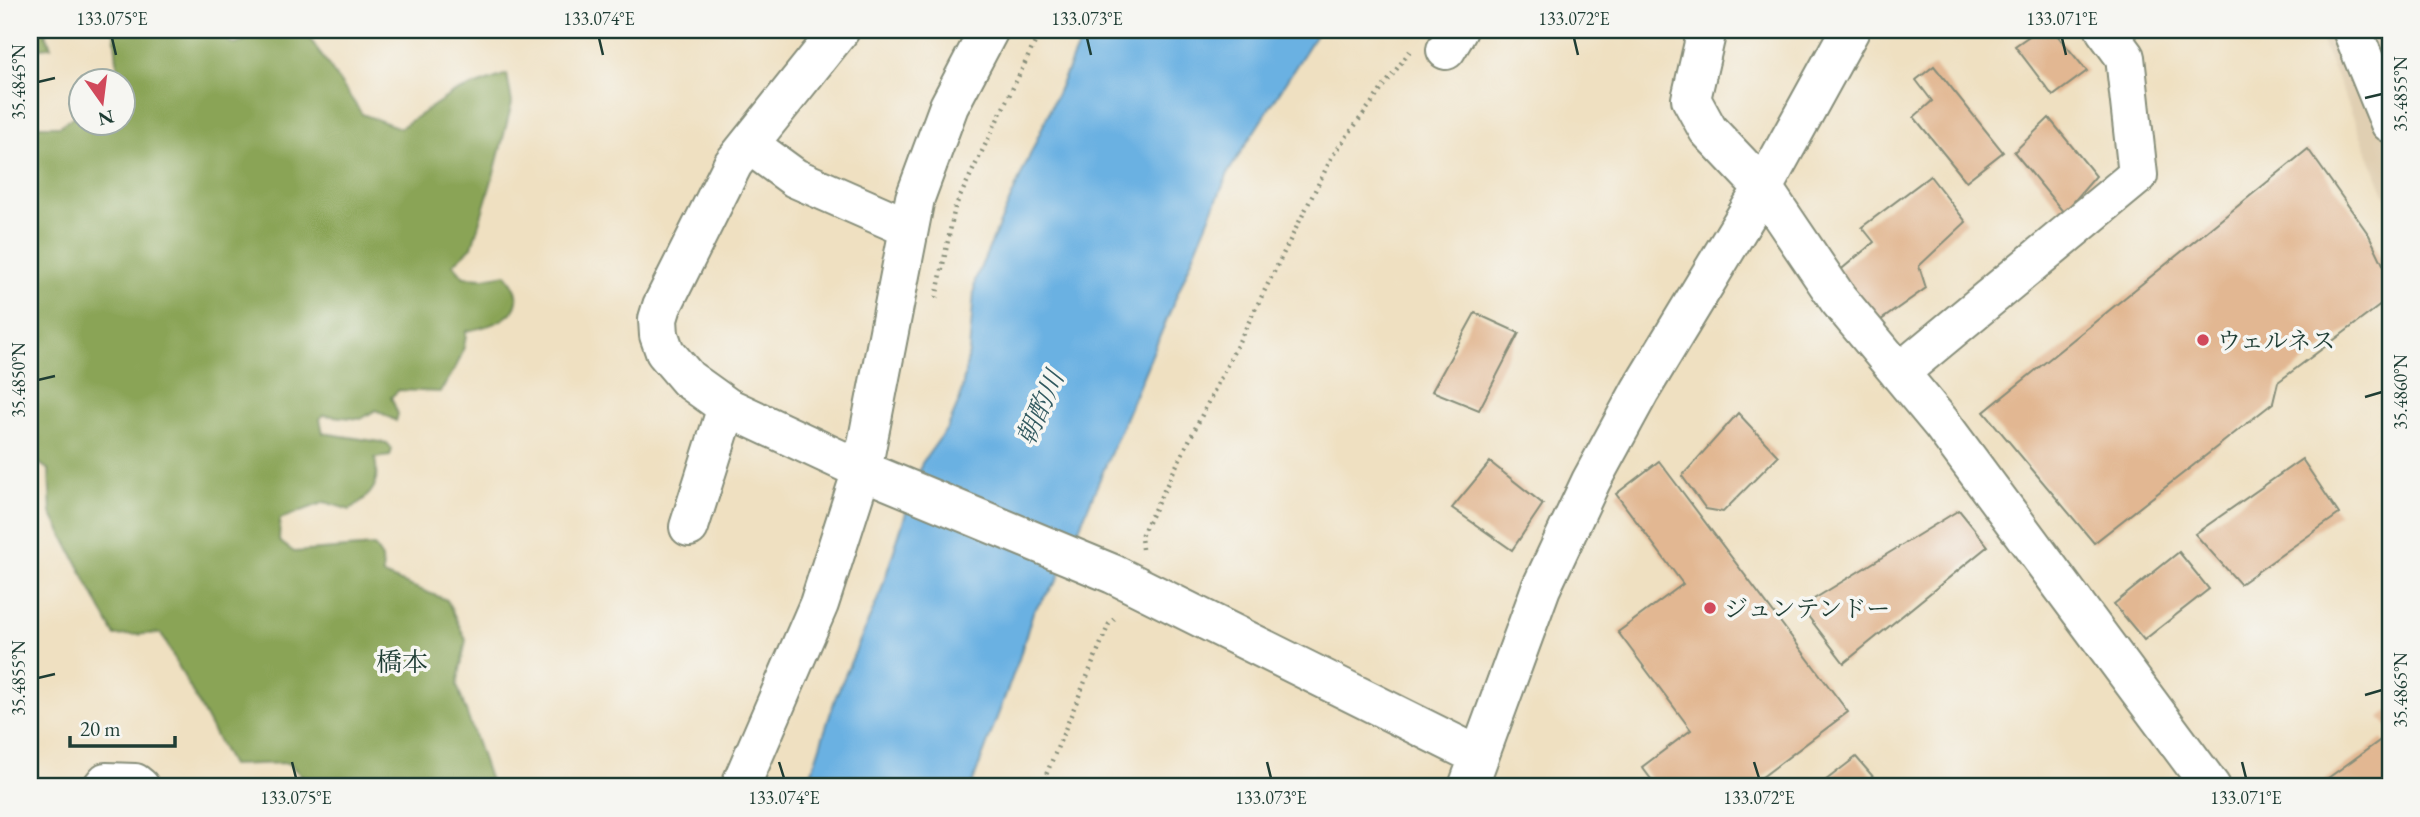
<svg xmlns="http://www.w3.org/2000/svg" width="2420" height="817" viewBox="0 0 2420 817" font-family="'EB Garamond','Noto Serif JP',serif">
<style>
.built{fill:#e0cfb2}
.forest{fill:#8aa456;stroke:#547045;stroke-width:2}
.water{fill:#6bb1e2;stroke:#45778b;stroke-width:2}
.building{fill:#e2b792}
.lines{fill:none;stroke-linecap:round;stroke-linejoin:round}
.minor-casing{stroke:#878e7a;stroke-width:42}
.path{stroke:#878e7a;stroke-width:4.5;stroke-dasharray:2 5;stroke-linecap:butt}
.minor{stroke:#fff;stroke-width:38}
.ticks{fill:none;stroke:#1f3d34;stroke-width:2.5}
.poi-dot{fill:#d1495b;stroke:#f6f6f2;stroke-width:2.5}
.labels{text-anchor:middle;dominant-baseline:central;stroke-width:7;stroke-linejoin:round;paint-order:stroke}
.poi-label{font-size:24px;fill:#1f3d34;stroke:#f6f6f2;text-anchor:start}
.water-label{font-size:26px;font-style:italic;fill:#325a60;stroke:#f6f6f2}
.neighbourhood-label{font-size:26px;fill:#1f3d34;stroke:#f6f6f2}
.neatline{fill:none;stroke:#1f3d34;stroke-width:2.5}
.ticks-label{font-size:18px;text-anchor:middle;fill:#1f3d34}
</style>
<rect width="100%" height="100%" fill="#f6f6f2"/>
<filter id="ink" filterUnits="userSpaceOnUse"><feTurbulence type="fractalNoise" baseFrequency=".0143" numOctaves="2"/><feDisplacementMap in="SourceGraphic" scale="14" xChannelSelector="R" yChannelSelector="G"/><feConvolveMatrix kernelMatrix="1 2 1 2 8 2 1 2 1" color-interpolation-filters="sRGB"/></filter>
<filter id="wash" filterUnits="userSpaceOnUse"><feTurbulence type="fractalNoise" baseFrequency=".00686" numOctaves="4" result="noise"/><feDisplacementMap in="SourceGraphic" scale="28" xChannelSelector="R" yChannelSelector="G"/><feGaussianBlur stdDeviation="1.57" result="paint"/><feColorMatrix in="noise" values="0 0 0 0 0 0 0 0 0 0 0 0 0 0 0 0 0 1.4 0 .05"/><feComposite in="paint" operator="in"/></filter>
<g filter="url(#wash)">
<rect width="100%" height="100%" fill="#efe0c1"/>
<!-- built -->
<path class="built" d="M2317 30H2390V206Z"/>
<!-- forest -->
<path class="forest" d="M30 30H44L51 47 30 49Z
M114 30H208L235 45 268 30H304L362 114 400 128 453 93 507 74 512 103 495 170 472 247 453 264 464 277 484 278 506 274C510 280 516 287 517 294 521 320 483 328 466 331 466 354 453 373 440 392L399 390 391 397 398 414 396 421 376 410 361 419 323 415 320 419 323 433 387 443 392 449 390 456 375 458C380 487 374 492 350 510L325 502 280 519 279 541 294 552 374 546 382 558 383 575 447 600 466 640 457 685 492 787H314L288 763 231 765 161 633 115 636 51 513 49 470 30 457V126H60L80 112V122H122V80H110L118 71Z"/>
<!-- water -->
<path class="water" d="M1085 30H1319L1229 171 1057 581 1033 612 1019 659 971 787H807L836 696 880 594 922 463 948 427 960 399 969 352 975 280Z"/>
<g id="blocks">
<!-- building -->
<path class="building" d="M2038 30H2053L2087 71 2053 96 2015 46Z
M2380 30H2390V52Z
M1934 66 2003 152 1966 181 1914 117 1932 101 1916 80Z
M2049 118 2096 176 2064 213 2014 152Z
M2308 149 2369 235 2390 279V298L2278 382 2273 403 2094 543 1984 412Z
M1930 176 1966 222 1919 266 1926 288 1874 325 1837 273 1874 242 1862 227Z
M1475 313 1519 333 1479 410 1432 391Z
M1738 413 1778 456 1723 512 1706 509 1682 476Z
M2302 459 2339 514 2240 584 2195 534Z
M1659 461 1848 712 1749 787H1657L1642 767 1691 730 1618 632 1683 584 1616 494Z
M1490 462 1543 504 1512 550 1452 508Z
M1959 510 1988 546 1844 663 1801 607Z
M2179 552 2209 589 2144 640 2114 604Z
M2390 710V730L2380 717Z
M2382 739 2390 750V787H2328L2324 781Z
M1856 757 1882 787H1817Z"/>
</g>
</g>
<g filter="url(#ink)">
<use href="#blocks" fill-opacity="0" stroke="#878e7a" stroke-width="2"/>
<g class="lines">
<!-- minor casing -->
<g class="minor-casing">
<path id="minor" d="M840 30 733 164 662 306 658 319 659 335 665 352 688 379 727 407 862 470 1113 574 1479 756
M1707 30 1691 99 1708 130 1763 188 1838 299 1941 423 2211 787
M2352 30 2390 123
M1446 50 1458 30
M750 145 795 178 909 228
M1899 373 2138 175 2125 57 2105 30
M689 527 727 407
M102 787 106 782 135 783 140 787
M740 787 819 604 862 470 915 198 949 106 989 30
M1468 787 1541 588 1591 481 1640 391 1763 188 1850 30"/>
</g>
<!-- path -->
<path class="path" d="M936 298 955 207 1041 30
M1142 549 1141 536 1333 155 1410 51
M1041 787 1109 624 1117 616"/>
<!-- minor -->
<use href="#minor" class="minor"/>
</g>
</g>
<!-- ticks -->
<path class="ticks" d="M112 38 116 55M599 38 603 55M1087 38 1091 55M1574 38 1578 55M2062 38 2066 55M38 82 55 78M2365 98 2382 94M38 380 55 376M2365 397 2382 392M38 678 55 674M2365 695 2382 690M292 762 296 778M779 762 784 778M1267 762 1271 778M1754 762 1759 778M2242 762 2246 778"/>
<!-- markers -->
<g class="poi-dot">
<circle cx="2203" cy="340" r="7"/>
<circle cx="1710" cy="608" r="7"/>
</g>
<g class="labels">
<!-- poi labels -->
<g class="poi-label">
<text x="2217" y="340">ウェルネス</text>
<text x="1724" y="608">ジュンテンドー</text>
</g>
<!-- water labels -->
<g class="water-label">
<text transform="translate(1040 408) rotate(-66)">朝酌川</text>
</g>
<!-- neighbourhood labels -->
<g class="neighbourhood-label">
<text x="402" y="662">橋本</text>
</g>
</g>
<!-- margin -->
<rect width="2420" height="817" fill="none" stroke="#f6f6f2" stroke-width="77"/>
<!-- north arrow -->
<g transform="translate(102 102) rotate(166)"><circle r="33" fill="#f6f6f2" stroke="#a0aca6" stroke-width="2"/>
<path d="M0-5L12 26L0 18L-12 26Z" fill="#d1495b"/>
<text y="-10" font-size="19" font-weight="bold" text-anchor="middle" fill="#1f3d34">N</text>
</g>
<!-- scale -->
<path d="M70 736v10h105v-10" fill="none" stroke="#1f3d34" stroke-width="3.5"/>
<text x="80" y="736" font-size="21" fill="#1f3d34" stroke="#f6f6f2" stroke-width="5" paint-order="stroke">20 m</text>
<rect x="38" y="38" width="2344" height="740" class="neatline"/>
<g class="ticks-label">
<text x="112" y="25">133.075°E</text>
<text x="599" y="25">133.074°E</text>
<text x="1087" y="25">133.073°E</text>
<text x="1574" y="25">133.072°E</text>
<text x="2062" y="25">133.071°E</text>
<text transform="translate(19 82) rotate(-90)" y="6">35.4845°N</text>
<text transform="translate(2401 94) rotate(-90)" y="6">35.4855°N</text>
<text transform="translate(19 380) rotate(-90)" y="6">35.4850°N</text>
<text transform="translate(2401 392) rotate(-90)" y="6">35.4860°N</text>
<text transform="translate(19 678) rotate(-90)" y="6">35.4855°N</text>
<text transform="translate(2401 690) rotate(-90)" y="6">35.4865°N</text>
<text x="296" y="804">133.075°E</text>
<text x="784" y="804">133.074°E</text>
<text x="1271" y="804">133.073°E</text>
<text x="1759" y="804">133.072°E</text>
<text x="2246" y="804">133.071°E</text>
</g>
</svg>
